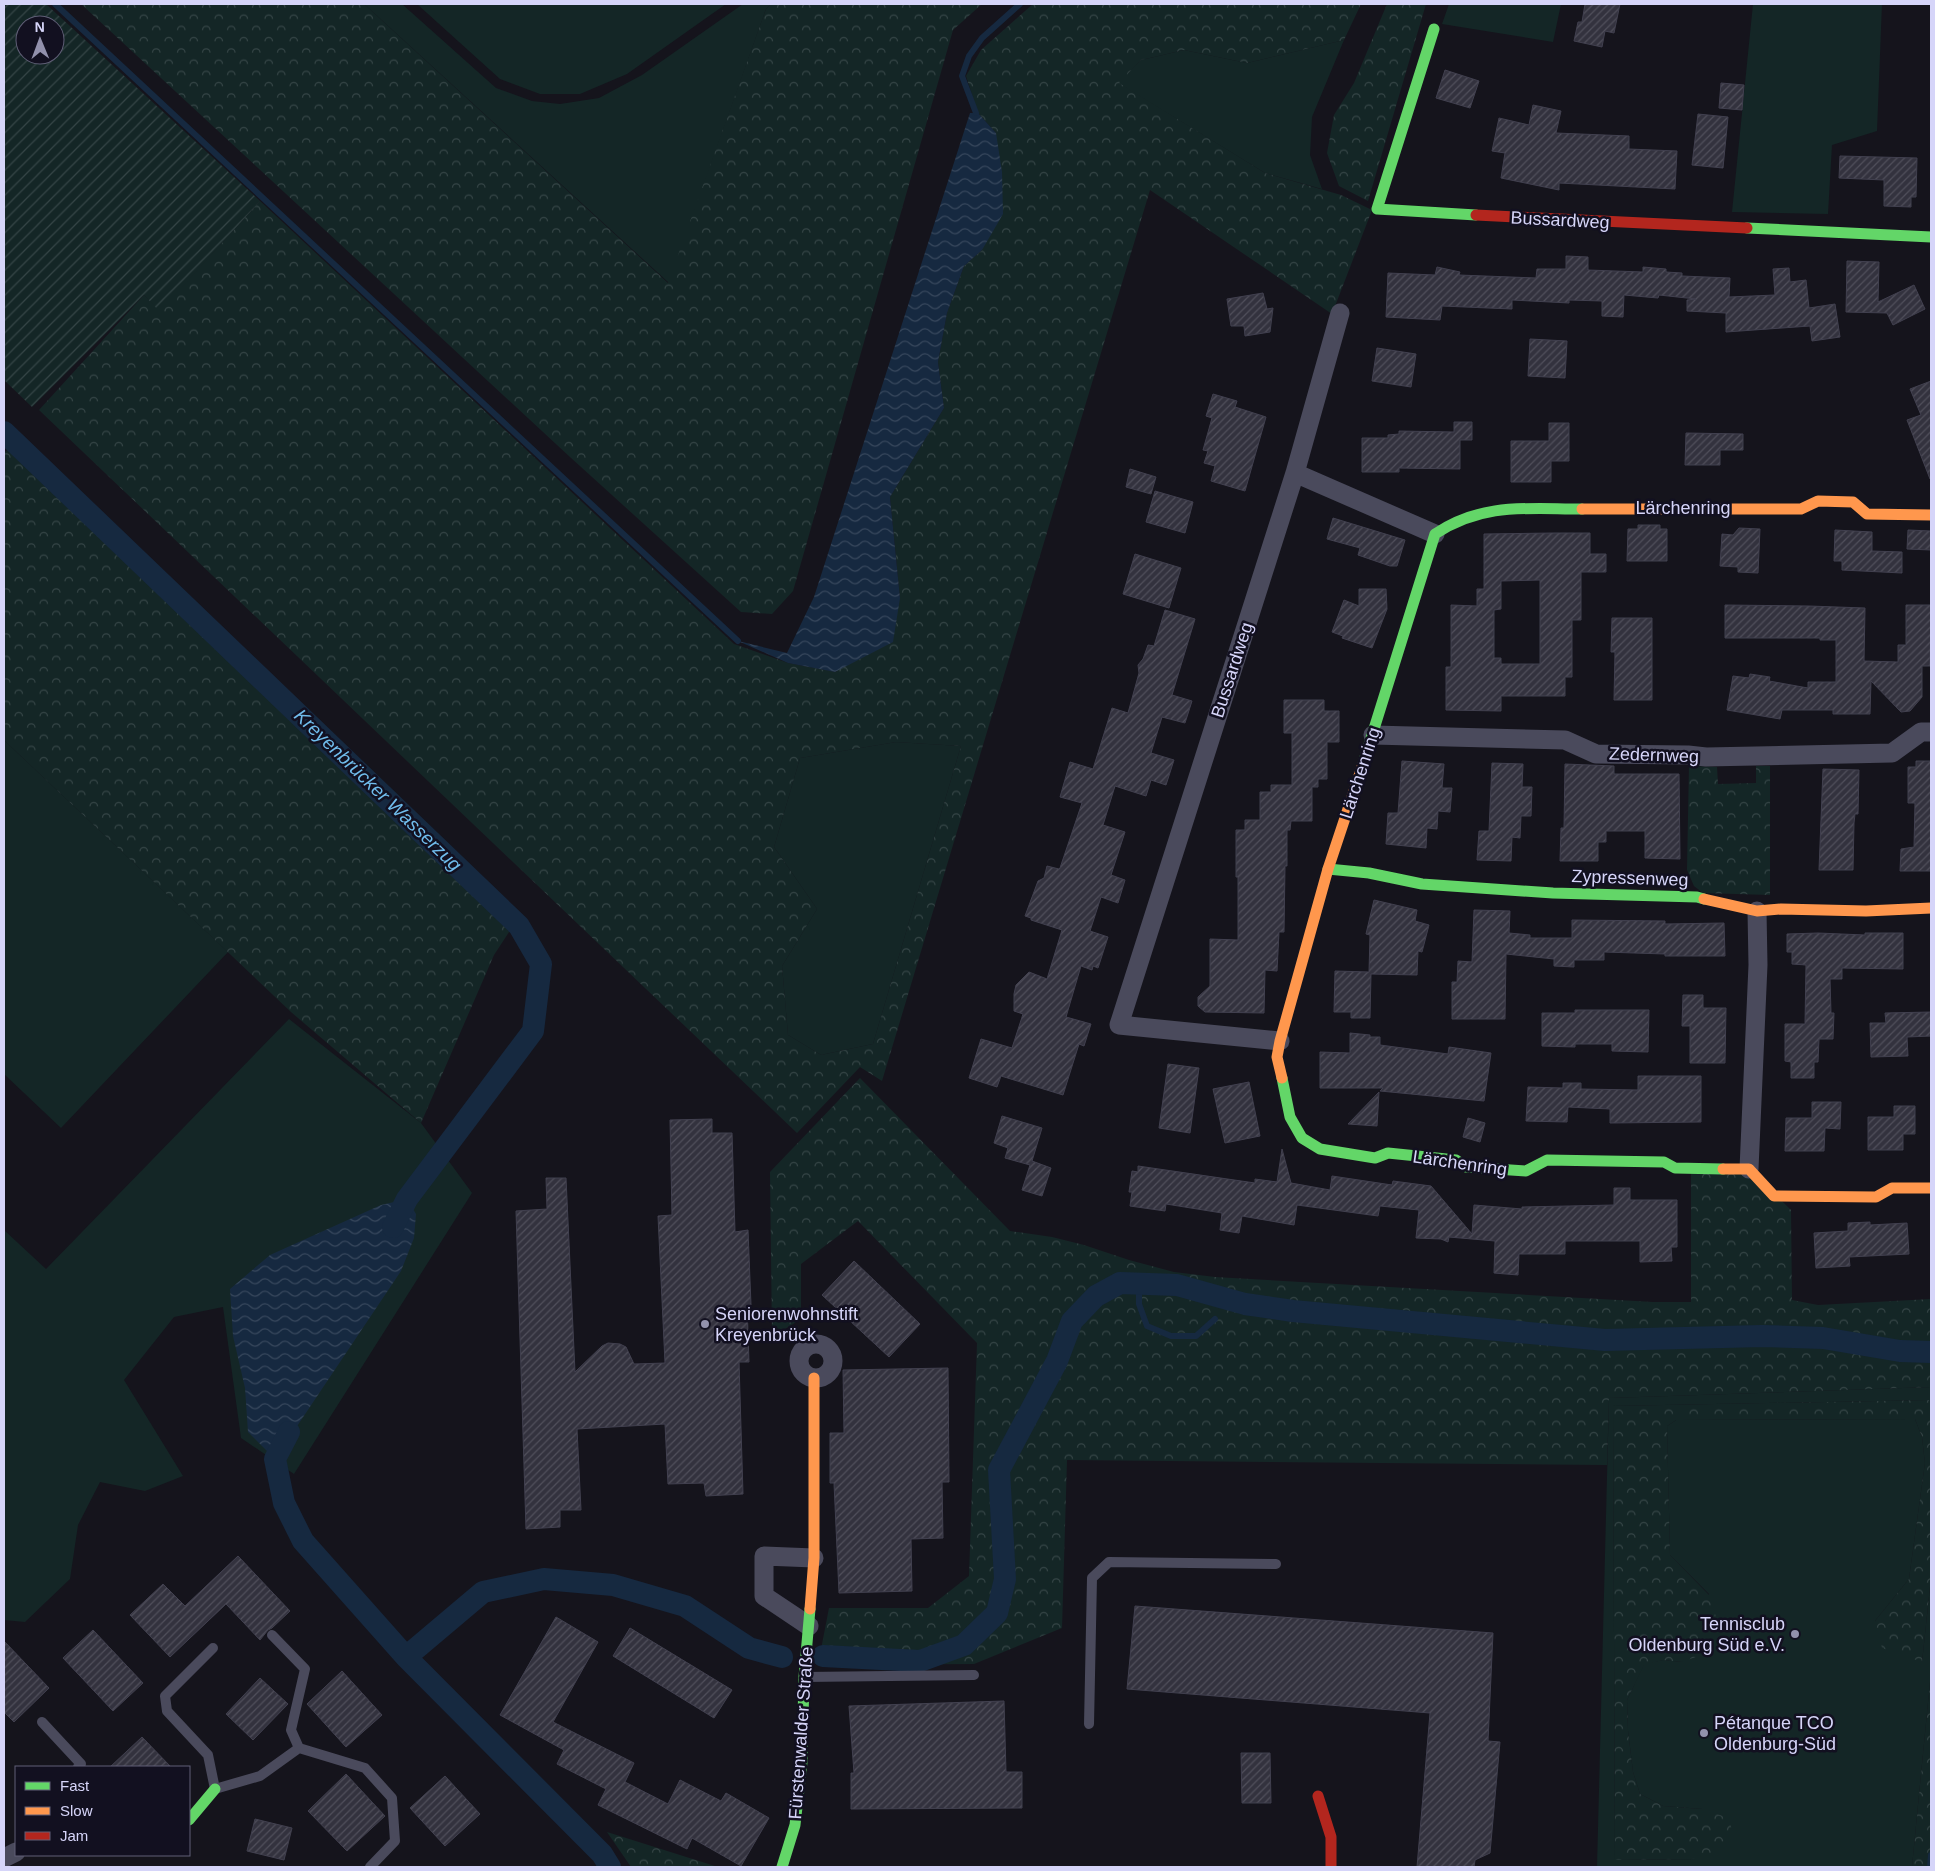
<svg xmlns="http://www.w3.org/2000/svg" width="1935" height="1871" viewBox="0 0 1935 1871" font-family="Helvetica,sans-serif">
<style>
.grass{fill:#142626}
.forest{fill:url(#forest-crowns);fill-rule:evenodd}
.garden{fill:url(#garden-furrows);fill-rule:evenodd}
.water{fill:url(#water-waves)}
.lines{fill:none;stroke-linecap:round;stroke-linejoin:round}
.stream{stroke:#162940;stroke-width:6}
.canal{stroke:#162940;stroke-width:22}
.building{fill:url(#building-hatch);stroke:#41404f;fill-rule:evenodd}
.lane{stroke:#4a4a5c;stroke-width:10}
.street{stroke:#4a4a5c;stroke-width:19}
.fast{stroke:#63d668;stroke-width:11}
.slow{stroke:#ff974d;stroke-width:11}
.jam{stroke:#b3261e;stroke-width:11}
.poi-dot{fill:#9291ac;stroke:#121020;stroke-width:2}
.labels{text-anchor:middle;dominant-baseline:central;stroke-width:5;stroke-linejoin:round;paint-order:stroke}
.street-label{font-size:18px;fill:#d6d5f9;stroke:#121020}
.poi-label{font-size:18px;fill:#d6d5f9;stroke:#121020;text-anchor:start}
.water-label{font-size:19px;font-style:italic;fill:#70bcec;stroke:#121020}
</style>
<defs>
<pattern id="forest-crowns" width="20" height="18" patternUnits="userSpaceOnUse" patternTransform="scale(1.25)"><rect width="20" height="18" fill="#142626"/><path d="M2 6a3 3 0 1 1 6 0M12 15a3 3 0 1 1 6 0" fill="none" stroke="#354546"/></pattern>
<pattern id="garden-furrows" width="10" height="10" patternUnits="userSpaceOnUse" patternTransform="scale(1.25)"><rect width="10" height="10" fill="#142626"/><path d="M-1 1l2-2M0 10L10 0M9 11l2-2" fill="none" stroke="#354546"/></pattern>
<pattern id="water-waves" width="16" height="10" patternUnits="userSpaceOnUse" patternTransform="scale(1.25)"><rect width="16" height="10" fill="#162940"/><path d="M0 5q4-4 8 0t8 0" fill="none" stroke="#37475c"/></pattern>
<pattern id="building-hatch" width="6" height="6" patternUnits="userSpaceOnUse" patternTransform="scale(1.25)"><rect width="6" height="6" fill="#33323e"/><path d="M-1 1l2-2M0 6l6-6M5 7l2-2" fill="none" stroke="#504f5b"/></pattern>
</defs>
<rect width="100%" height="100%" fill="#15141c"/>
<!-- grass -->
<path class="grass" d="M364 4H402L496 88 532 101 560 104 599 98 642 75 743 4H771L766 9 669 283Z
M417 4H726L627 74 580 94H540L500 79Z
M1449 4H1561L1553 42 1442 24Z
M1753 4H1882L1877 131 1832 145 1828 214 1732 212Z
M1344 40 1312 117 1310 155 1322 189 1265 173 1118 83 1141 60 1184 50 1247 63Z
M4 740 228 952 61 1128 4 1074Z
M896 742 961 746 873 1044 821 1055 788 1035 782 966 817 909 774 847 800 758Z
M289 1019 421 1123 472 1193 294 1474 241 1438 223 1307 174 1317 124 1380 183 1476 145 1491 100 1482 78 1525 70 1579 25 1622 4 1620V1230L46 1269Z
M1931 1387V1400L1613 1406 1615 1860 1698 1859 1702 1809 1663 1806 1640 1794 1633 1772 1628 1731 1627 1700 1644 1664 1663 1660 1682 1662 1709 1594 1670 1555 1667 1426 1676 1420 1915 1419 1922 1437 1925 1463 1909 1579 1875 1621 1922 1662 1931 1577V1672L1912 1867H1597L1609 1398Z"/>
<!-- forest -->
<path class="forest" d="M81 4H364L668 283 766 9 771 4H982L953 30 793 591 772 614 741 612 570 457Z
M1033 4H1361L1344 40 1247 63 1184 50 1141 60 1119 83 1265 173 1341 195 1372 210 1332 314 1150 190 882 1081 860 1067 797 1133 39 410 144 295 160 311 260 201 734 644 788 663 836 672 900 598 890 497 944 408 938 362 947 313 964 266 982 250 996 133 978 113 966 76 981 50ZM896 742 961 746 873 1044 821 1055 788 1035 782 966 817 909 774 847 800 758Z
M1387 4H1426L1368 201 1339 186 1327 153 1334 115 1354 83Z
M8 449 511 929 494 955 421 1123 291 1012 4 740V453Z
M1689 766 1717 767 1718 784 1756 783V766H1770V895L1703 893 1694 886 1687 870Z
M860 1078 1010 1231 1052 1237 1084 1245 1129 1260 1174 1272 1215 1277 1653 1302H1691V1168L1749 1169 1791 1210 1792 1300 1818 1305 1931 1299V1387L1609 1398 1607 1465 1067 1460 1062 1628 974 1664 818 1665 829 1608H928L969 1576 977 1343 858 1221 801 1264V1319L772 1337 770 1172Z
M1931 1400V1577L1922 1662 1882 1648 1875 1621 1909 1579 1925 1463 1922 1437 1915 1419 1676 1420 1667 1426 1670 1555 1709 1595 1716 1617 1704 1654 1682 1662 1663 1660 1644 1665 1627 1700 1628 1731 1633 1772 1640 1794 1663 1806 1702 1809 1729 1818 1733 1835 1724 1851 1698 1859 1615 1860 1613 1406Z
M1931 1672V1867H1912Z
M607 1832 718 1867H631Z"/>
<!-- garden -->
<path class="garden" d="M4 4H46L260 201 160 312 144 295 32 407 4 380ZM25 25H55V55H25Z"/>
<!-- water -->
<path class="water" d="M970 113H978L996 133 1002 172 1003 214 982 250 964 266 947 313 938 362 944 408 890 497 900 598 893 642 835 672 788 663 738 641 787 653 814 597Z
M407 1199 416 1214 414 1238 401 1271 275 1459 248 1432 245 1388 233 1336 230 1289 270 1255 381 1205Z"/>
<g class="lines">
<!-- stream -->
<path class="stream" d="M55 4 738 641
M976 113 962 76 969 56 982 38 1020 4
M1139 1283V1304L1147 1326 1171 1336H1196L1215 1319
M1930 1867 1931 1855"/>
<!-- canal -->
<path class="canal" d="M4 432 519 926 541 964 533 1031 407 1199 393 1227
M289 1432 275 1459 284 1503 303 1541 406 1657 602 1854 610 1867
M823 1656 920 1661 964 1645 997 1613 1005 1579 999 1470 1057 1361 1072 1321 1096 1296 1120 1283 1177 1285 1245 1304 1293 1311 1605 1340 1762 1336 1823 1338 1900 1351 1931 1352
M406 1657 483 1592 544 1579 613 1585 685 1606 749 1648 782 1657"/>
</g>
<!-- building -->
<path class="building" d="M1585 4H1620L1614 33 1605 31 1602 47 1574 41 1578 22H1582Z
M1445 70 1479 81 1470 108 1436 98Z
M1721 83 1744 85 1742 110 1719 108Z
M1533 105 1561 111 1556 133 1629 136V149L1677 151 1675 189 1559 183V190L1501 178 1505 153 1492 151 1499 118 1529 125Z
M1698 114 1728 117 1723 168 1692 165Z
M1840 156 1917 158 1916 197H1911V207L1884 206V180L1839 178Z
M1566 256 1588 257V270L1643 272V267L1666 269V272L1682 273V276L1730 278 1729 297 1775 295 1773 269 1789 268 1790 282 1806 280 1809 308 1835 304 1840 337 1812 341 1810 326 1726 332V313L1687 311V300L1696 299 1659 295 1658 298 1624 295 1623 317 1602 316V301L1569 300V303L1512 300V309L1442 306 1440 320 1386 317 1388 273 1435 275 1437 267 1460 272 1459 275 1536 278 1537 269H1566Z
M1847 261 1879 262 1878 302 1914 285 1925 309 1893 325 1887 313 1846 312Z
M1263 293 1267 309 1273 308 1270 332 1245 336 1244 326H1231L1227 299Z
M1530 339 1567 341 1565 378 1528 376Z
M1377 348 1416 354 1411 387 1372 381Z
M1931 381V478L1930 479 1907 420 1921 415 1910 389Z
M1213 394 1237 401 1235 407 1266 417 1245 491 1211 481 1215 466 1204 463 1208 451 1203 450 1212 418 1206 416Z
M1454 422H1472V440H1460V469L1399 468V472H1362V438H1388V435L1399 434V431L1454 432Z
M1549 423H1569V461H1551V482H1511V441H1549Z
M1686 433 1743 434V450H1720V465H1685Z
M1130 469 1156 477 1151 494 1126 487Z
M1155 491 1193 502 1185 533 1146 522Z
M1333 518 1405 540 1397 566H1390L1358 555 1360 548 1327 539Z
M1638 525H1660V529H1667V561H1627L1628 529H1638Z
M1739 528 1760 529 1758 573 1738 572V567L1720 566 1722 534 1733 535Z
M1835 530 1872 532V551L1902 552V573L1842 570V561H1834Z
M1908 530 1931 531V550L1907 549Z
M1553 533H1590V554H1606V572H1581V620H1572V677H1565V696H1501V711L1446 710V667H1451V605L1477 606V589H1484V534ZM1540 580V664H1501V658H1494V610L1501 609V581Z
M1135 554 1181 568 1169 608 1123 594Z
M1359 589H1386L1387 609 1372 648 1342 638 1343 636 1332 632 1344 600 1359 606Z
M1725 605 1809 606 1865 608 1864 661 1898 662V645H1906V605H1931L1930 666H1922V697L1910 711 1901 712 1871 681 1870 714H1833V710H1782L1780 719 1727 710 1733 676 1749 678 1750 674 1770 677 1769 681 1808 688V682H1836V640H1820V638H1725Z
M1165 610 1195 619 1172 695 1192 701 1185 723 1162 717 1151 753 1174 760 1166 785 1151 780 1146 796 1115 786 1103 825 1125 832 1111 875 1125 880 1118 903 1101 897 1090 931 1108 937 1098 968 1093 966 1092 970 1081 966 1066 1017 1091 1024 1084 1046 1079 1044 1063 1095 1001 1076 997 1087 969 1078 981 1039 1012 1048 1023 1014 1014 1011V994L1016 985 1029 972 1047 979 1062 930 1031 920V918L1025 916 1038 881 1044 878 1047 866 1059 869 1060 868 1082 803 1060 797 1070 762 1093 769 1112 708 1128 713 1139 673 1138 665 1143 659 1148 645 1154 646Z
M1612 618H1652V700H1614L1615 652H1611Z
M1284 700H1324V711H1339V742H1327V779H1318V787H1312V821H1291L1290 830H1287V866H1285L1284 932H1279L1277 971 1265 970 1264 1013 1205 1012 1198 1006V997L1210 986V939L1238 940V877H1236V830H1245V820H1260V792H1271V785H1292V733H1284Z
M1402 761 1444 764 1442 788H1452L1450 812 1438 811 1437 829 1427 828 1426 848 1386 844 1388 813H1398Z
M1916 761H1931V871H1900L1901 849 1914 847 1915 803H1908V767H1916Z
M1492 763 1523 764 1522 787H1532L1531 816H1521L1520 838 1512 837 1511 861 1477 860 1479 831H1489Z
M1565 764 1614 766V774H1679L1680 859 1645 858V831H1606V842H1598V861H1560L1561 828H1564Z
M1823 769 1859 770 1858 814H1855L1854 823 1853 870H1819Z
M1374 900 1417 910 1415 921 1429 925 1422 952 1418 951 1417 975 1371 974 1370 1018H1351V1012H1334L1335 971 1369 972 1370 935 1366 934Z
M1474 910 1510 911 1509 933 1530 935V938H1572V920L1665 921V924L1724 923 1725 956H1665V954L1604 952V960H1574V967L1554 966V959L1506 954 1505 1019H1452V982H1457L1458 961 1472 962Z
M1818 933 1865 935V933H1903V969L1842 968V979H1830L1831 1013H1834L1833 1039H1819L1818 1062H1814V1078H1791V1062L1785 1061V1024H1805L1806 965 1792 964V952H1787V934Z
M1683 995H1703V1008H1726L1725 1063H1690V1026H1682Z
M1575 1010H1649L1648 1052 1612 1051V1044H1575V1047L1542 1046V1013H1575Z
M1931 1012V1036L1907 1037 1908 1056 1871 1057 1870 1023H1886L1885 1013Z
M1350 1033 1370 1035V1037H1380V1045L1448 1054 1449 1047 1491 1053 1484 1101 1380 1091 1383 1088H1320V1052L1350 1053Z
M1168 1064 1199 1068 1190 1133 1159 1128Z
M1638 1076H1701V1122L1610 1123V1109L1568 1107 1567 1122 1526 1121 1528 1087 1563 1088V1083H1581V1089L1638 1090Z
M1249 1082 1260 1136 1225 1143 1213 1089Z
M1379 1092 1377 1126 1348 1124Z
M1812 1102H1841L1840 1129 1825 1128 1824 1151H1785L1786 1118H1812Z
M1894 1106H1915V1134H1903V1150H1868V1117H1894Z
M1002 1116 1042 1128 1032 1161 1051 1168 1042 1196 1022 1190 1030 1165 1005 1158 1008 1148 994 1143Z
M1468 1118 1485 1123 1480 1142 1463 1137Z
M712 1119V1133H732L735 1232 748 1230 751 1305H747L749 1362H739L743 1494 706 1496 704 1483 668 1484 665 1424 577 1429 581 1510H560V1527L526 1529 516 1211 547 1209 546 1178H566L575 1372 602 1346 608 1343 620 1344 626 1347 634 1364 665 1363 658 1216 672 1215 670 1120Z
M1282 1149 1291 1183 1330 1190 1332 1176 1392 1185 1393 1181 1431 1186 1472 1234 1474 1205 1522 1209V1207L1614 1205V1188H1630V1200H1677V1247H1671L1672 1261 1640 1262V1241H1565V1254H1519L1518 1275 1494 1273 1495 1241 1449 1237 1448 1242 1441 1239 1416 1238 1419 1210 1380 1206 1378 1216 1297 1205 1294 1225 1242 1216 1239 1233 1220 1230 1222 1213 1166 1204 1165 1211 1130 1206 1132 1192H1129L1132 1171 1138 1172V1166L1255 1183V1179L1277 1182Z
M1870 1222V1225L1907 1223 1909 1254 1849 1257 1850 1266 1816 1268 1814 1233 1848 1231V1223Z
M854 1261 920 1324 889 1357 822 1295Z
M948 1368 949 1482H942L943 1538 911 1539 912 1591 839 1593 834 1483H830V1433H844L843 1370Z
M238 1556 290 1611 272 1628 268 1630 260 1640 226 1604 170 1657 130 1615 163 1584 185 1606Z
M1135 1606 1493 1633 1488 1741 1500 1742 1490 1853 1475 1860 1474 1867H1417L1430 1713 1127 1689Z
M556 1617 598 1642 553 1722 634 1763 625 1782 668 1804 680 1780 721 1801 726 1793 769 1818 741 1866 692 1838 687 1849 598 1805 606 1789 557 1764 564 1750 500 1715Z
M630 1628 732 1690 714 1718 613 1656Z
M93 1630 143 1683 113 1711 63 1658Z
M4 1641 49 1688 14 1722 4 1712Z
M342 1671 382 1715 346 1747 307 1704Z
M260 1678 288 1704 253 1740 226 1714Z
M1004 1701 1006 1772H1022V1808L851 1809V1773H854L849 1706Z
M142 1737 171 1767H110Z
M1241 1753H1270L1271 1803H1242Z
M346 1774 385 1816 347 1851 308 1811Z
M445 1776 480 1814 445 1846 410 1808Z
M255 1819 292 1828 284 1860 247 1851Z"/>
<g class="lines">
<!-- lane -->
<path class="lane" d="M213 1648 165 1696 167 1711 208 1755 215 1789 260 1776 299 1748 291 1730 305 1669 272 1635
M805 1677 974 1675
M42 1722 81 1764 78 1767
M1089 1724 1092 1578 1109 1562 1276 1564
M299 1748 365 1768 392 1798 395 1841 370 1867"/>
<!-- street -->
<path class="street" d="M1295 473 1435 534
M1373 735 1565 740 1596 754 1688 755 1706 757 1892 753 1921 732H1931
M1280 1041 1119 1025 1295 473 1340 313
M1749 1169 1758 965 1757 911
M799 1361a17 17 0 1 1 34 0a17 17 0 1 1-34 0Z
M809 1626 764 1596V1556L814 1558
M4 1858 16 1852"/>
<!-- fast -->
<path class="fast" d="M1434 29 1377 209 1476 215
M1747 228 1931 237
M1363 764 1435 534C1483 502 1528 509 1582 509
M1328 869 1369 873 1422 884 1553 893 1697 897 1704 899
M1282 1078 1290 1117 1302 1138 1320 1149 1375 1158 1388 1153 1456 1160 1466 1167 1526 1171 1547 1160 1664 1162 1675 1168 1723 1169
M189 1820 215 1789
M782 1867 795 1825 802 1762 804 1677 810 1609"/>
<!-- slow -->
<path class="slow" d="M1582 509H1801L1818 501 1853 502 1867 514 1931 515
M1704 899 1757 911 1781 909 1866 911 1931 908
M1282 1078 1277 1057 1280 1041 1328 869 1363 764
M1723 1169H1749L1774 1196 1876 1197 1892 1188H1931
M810 1609 814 1558V1378"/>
<!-- jam -->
<path class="jam" d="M1476 215 1747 228
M1318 1796 1331 1837V1867"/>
</g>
<!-- markers -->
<g class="poi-dot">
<circle cx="705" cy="1324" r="5"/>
<circle cx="1795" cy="1634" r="5"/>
<circle cx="1704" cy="1733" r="5"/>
</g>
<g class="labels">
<!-- street labels -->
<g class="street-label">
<text transform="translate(1560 220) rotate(3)">Bussardweg</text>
<text x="1683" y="508">Lärchenring</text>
<text transform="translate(1232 670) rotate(-72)">Bussardweg</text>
<text transform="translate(1654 755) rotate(2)">Zedernweg</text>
<text transform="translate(1360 773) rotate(-72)">Lärchenring</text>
<text transform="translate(1630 878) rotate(2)">Zypressenweg</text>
<text transform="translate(1460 1163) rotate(8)">Lärchenring</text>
<text transform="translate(801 1733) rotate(-86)">Fürstenwalder Straße</text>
</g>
<!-- poi labels -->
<g class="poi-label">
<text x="715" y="1314">Seniorenwohnstift<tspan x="715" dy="21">Kreyenbrück</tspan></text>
<text x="1785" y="1624" text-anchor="end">Tennisclub<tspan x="1785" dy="21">Oldenburg Süd e.V.</tspan></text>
<text x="1714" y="1723">Pétanque TCO<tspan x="1714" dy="21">Oldenburg-Süd</tspan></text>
</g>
<!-- water labels -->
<g class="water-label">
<text transform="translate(378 790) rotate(44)">Kreyenbrücker Wasserzug</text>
</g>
</g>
<!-- border -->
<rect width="1935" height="1871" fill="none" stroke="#d6d5f9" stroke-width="10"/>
<!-- legend -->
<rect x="15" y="1766" width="175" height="90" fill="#121020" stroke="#605f77"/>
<rect x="25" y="1782" width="25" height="8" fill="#63d668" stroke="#605f77"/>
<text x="60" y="1791" font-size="15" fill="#d6d5f9">Fast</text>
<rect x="25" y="1807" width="25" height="8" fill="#ff974d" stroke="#605f77"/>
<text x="60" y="1816" font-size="15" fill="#d6d5f9">Slow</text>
<rect x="25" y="1832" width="25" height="8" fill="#b3261e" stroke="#605f77"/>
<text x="60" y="1841" font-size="15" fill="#d6d5f9">Jam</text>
<!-- north arrow -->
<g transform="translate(40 40) rotate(359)"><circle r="24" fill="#121020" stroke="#605f77"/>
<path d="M0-4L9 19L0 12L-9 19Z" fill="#9291ac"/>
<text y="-8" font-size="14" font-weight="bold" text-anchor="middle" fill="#d6d5f9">N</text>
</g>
</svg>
